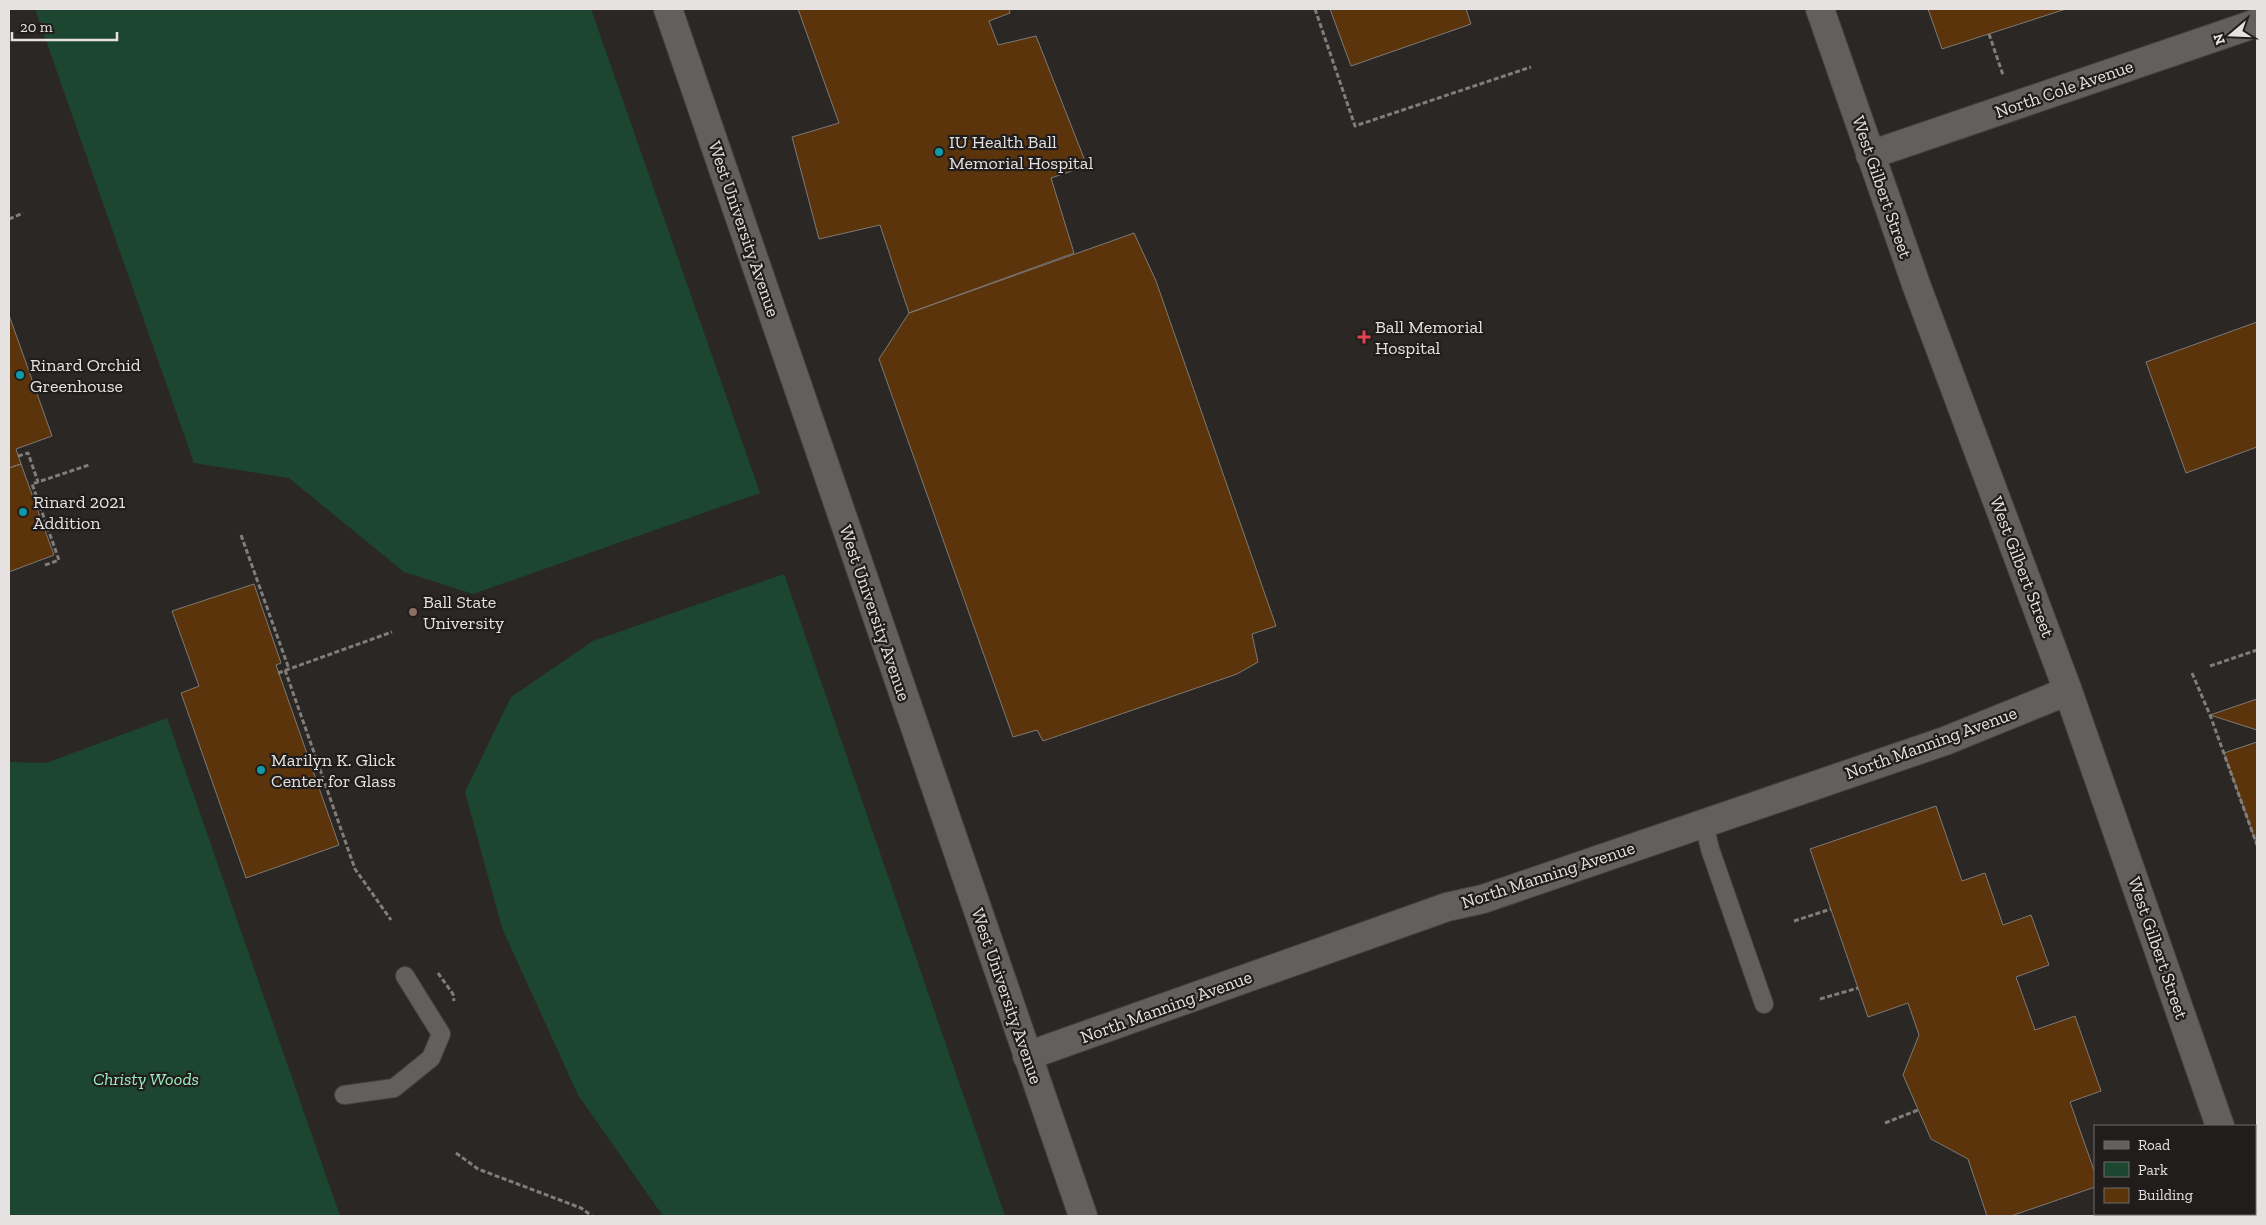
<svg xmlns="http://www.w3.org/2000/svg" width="2266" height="1225" viewBox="0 0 2266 1225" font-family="'Zilla Slab',serif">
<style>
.green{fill:#1c462f}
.building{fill:#5c340b;stroke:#7d7976}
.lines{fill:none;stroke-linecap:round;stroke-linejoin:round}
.service-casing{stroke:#454241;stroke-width:20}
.minor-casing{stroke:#454241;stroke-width:30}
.tertiary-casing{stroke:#454241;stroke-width:30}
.path{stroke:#807d7b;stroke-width:3;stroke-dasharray:5 2.5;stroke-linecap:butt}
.service{stroke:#635f5d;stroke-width:18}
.minor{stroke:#635f5d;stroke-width:28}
.tertiary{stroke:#635f5d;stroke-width:28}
.culture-dot{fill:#0f9aa8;stroke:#211d1c;stroke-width:2}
.health-dot{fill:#e0444e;stroke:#211d1c;stroke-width:2}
.education-dot{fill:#8d6e63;stroke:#211d1c;stroke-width:2}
.labels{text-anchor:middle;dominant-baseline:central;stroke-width:4.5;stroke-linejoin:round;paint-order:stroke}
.street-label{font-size:18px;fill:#e5e2e1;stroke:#211d1c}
.poi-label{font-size:18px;fill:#e5e2e1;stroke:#211d1c;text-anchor:start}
.park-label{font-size:18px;font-style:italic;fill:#9bf0be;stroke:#211d1c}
</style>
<rect width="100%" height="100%" fill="#2b2725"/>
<!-- green -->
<path class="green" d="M35 9H591L760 493 473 594 404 572 289 478 194 463Z
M784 574 1005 1216H663L578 1095 502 928 465 792 511 697 593 641Z
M167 718 340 1216H9V762L46 763Z"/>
<!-- building -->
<path class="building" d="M798 9H1009L1010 13 989 21 998 45 1036 36 1087 166 1051 178 1074 253 909 313 880 225 819 239 792 137 839 123Z
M1330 9H1466L1471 24 1351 66Z
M1928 9H2066L1942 49Z
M1134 233 1156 281 1276 626 1252 634 1258 662 1237 674 1043 741 1037 730 1013 737 879 359 909 313Z
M9 315 52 436 16 449 21 464 9 468Z
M2257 322V447L2186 473 2146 362Z
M21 464 54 555 9 572V468Z
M254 584 281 663 276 665 339 845 246 878 181 693 199 686 172 611Z
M2257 699V730L2210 715Z
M2257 742V845L2224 753Z
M1936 806 1962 881 1985 873 2003 925 2031 915 2049 965 2016 977 2035 1030 2075 1016 2101 1091 2070 1102 2095 1173V1187L2011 1216H1987L1968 1159 1931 1139 1903 1075 1919 1035 1908 1003 1868 1017 1810 849Z"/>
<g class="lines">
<!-- service casing -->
<g class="service-casing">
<path id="service" d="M1704 823 1710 849 1764 1004
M344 1095 394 1088 431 1058 441 1034 405 976"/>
</g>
<!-- minor casing -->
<g class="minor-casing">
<path id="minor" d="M1820 9 1917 287 2068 691 2220 1126
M1870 155 2257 23
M1027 1056 1447 907 1483 899 1945 741 2068 691
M2251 1214 2252 1216"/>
</g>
<!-- tertiary casing -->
<g class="tertiary-casing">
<path id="tertiary" d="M668 9 1083 1216"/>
</g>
<!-- path -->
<path class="path" d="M1315 9 1355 126 1531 67
M1989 34 2003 75
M9 219 23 213
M18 456 28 453 38 482
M241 535 289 669
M45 565 59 560 32 484 89 465
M2210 666 2257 650
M285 670 355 869 391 920
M278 673 392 632
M2192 673 2210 715 2257 845
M1794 921 1831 909
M438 973 453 994 454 1001
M1820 999 1858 988
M1885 1123 1918 1110
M456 1153 478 1169 581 1208 592 1216"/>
<!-- service -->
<use href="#service" class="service"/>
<!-- minor -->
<use href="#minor" class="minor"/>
<!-- tertiary -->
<use href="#tertiary" class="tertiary"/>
</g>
<!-- markers -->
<g class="culture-dot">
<circle cx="939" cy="152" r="5"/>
<circle cx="20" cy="375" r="5"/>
<circle cx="23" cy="512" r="5"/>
<circle cx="261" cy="770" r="5"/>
</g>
<path class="health-dot" d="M1361.5 329.5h5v5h5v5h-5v5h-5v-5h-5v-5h5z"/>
<circle class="education-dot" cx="413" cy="612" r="5"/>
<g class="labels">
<!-- street labels -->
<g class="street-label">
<text transform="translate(2064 89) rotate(-19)">North Cole Avenue</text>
<text transform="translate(1882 187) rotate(71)">West Gilbert Street</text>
<text transform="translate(744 229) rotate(71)">West University Avenue</text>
<text transform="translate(2022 567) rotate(69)">West Gilbert Street</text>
<text transform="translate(875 613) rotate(71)">West University Avenue</text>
<text transform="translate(1931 743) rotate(-20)">North Manning Avenue</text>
<text transform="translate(1548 875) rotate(-18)">North Manning Avenue</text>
<text transform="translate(2158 948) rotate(71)">West Gilbert Street</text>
<text transform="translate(1007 996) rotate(71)">West University Avenue</text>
<text transform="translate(1166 1007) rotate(-20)">North Manning Avenue</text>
</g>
<!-- poi labels -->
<g class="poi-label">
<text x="949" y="142">IU Health Ball<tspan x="949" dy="21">Memorial Hospital</tspan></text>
<text x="1375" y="327">Ball Memorial<tspan x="1375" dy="21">Hospital</tspan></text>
<text x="30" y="365">Rinard Orchid<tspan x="30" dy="21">Greenhouse</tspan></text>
<text x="33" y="502">Rinard 2021<tspan x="33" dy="21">Addition</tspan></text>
<text x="423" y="602">Ball State<tspan x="423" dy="21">University</tspan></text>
<text x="271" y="760">Marilyn K. Glick<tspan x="271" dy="21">Center for Glass</tspan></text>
</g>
<!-- park labels -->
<g class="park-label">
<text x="146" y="1079">Christy Woods</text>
</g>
</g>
<!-- border -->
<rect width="2266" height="1225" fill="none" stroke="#e5e2e1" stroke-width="20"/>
<!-- legend -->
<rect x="2094" y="1125" width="162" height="90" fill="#211d1c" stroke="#6f6c6b"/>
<rect x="2104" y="1141" width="25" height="8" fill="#635f5d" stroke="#6f6c6b"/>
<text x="2138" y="1150" font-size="15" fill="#e5e2e1">Road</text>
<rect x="2104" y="1162" width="25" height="15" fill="#1c462f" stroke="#6f6c6b"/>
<text x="2138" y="1175" font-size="15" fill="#e5e2e1">Park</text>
<rect x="2104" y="1188" width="25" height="15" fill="#5c340b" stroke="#6f6c6b"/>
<text x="2138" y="1200" font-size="15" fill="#e5e2e1">Building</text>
<!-- north arrow -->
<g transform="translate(2231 35) rotate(251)" stroke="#211d1c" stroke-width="4" paint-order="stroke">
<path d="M0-4L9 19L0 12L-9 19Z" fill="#e5e2e1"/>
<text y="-8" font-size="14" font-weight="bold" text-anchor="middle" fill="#e5e2e1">N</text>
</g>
<!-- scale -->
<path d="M12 32v8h105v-8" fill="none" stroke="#e5e2e1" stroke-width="2.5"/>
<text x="20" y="32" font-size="15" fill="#e5e2e1" stroke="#211d1c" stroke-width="4" paint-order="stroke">20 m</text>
</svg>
